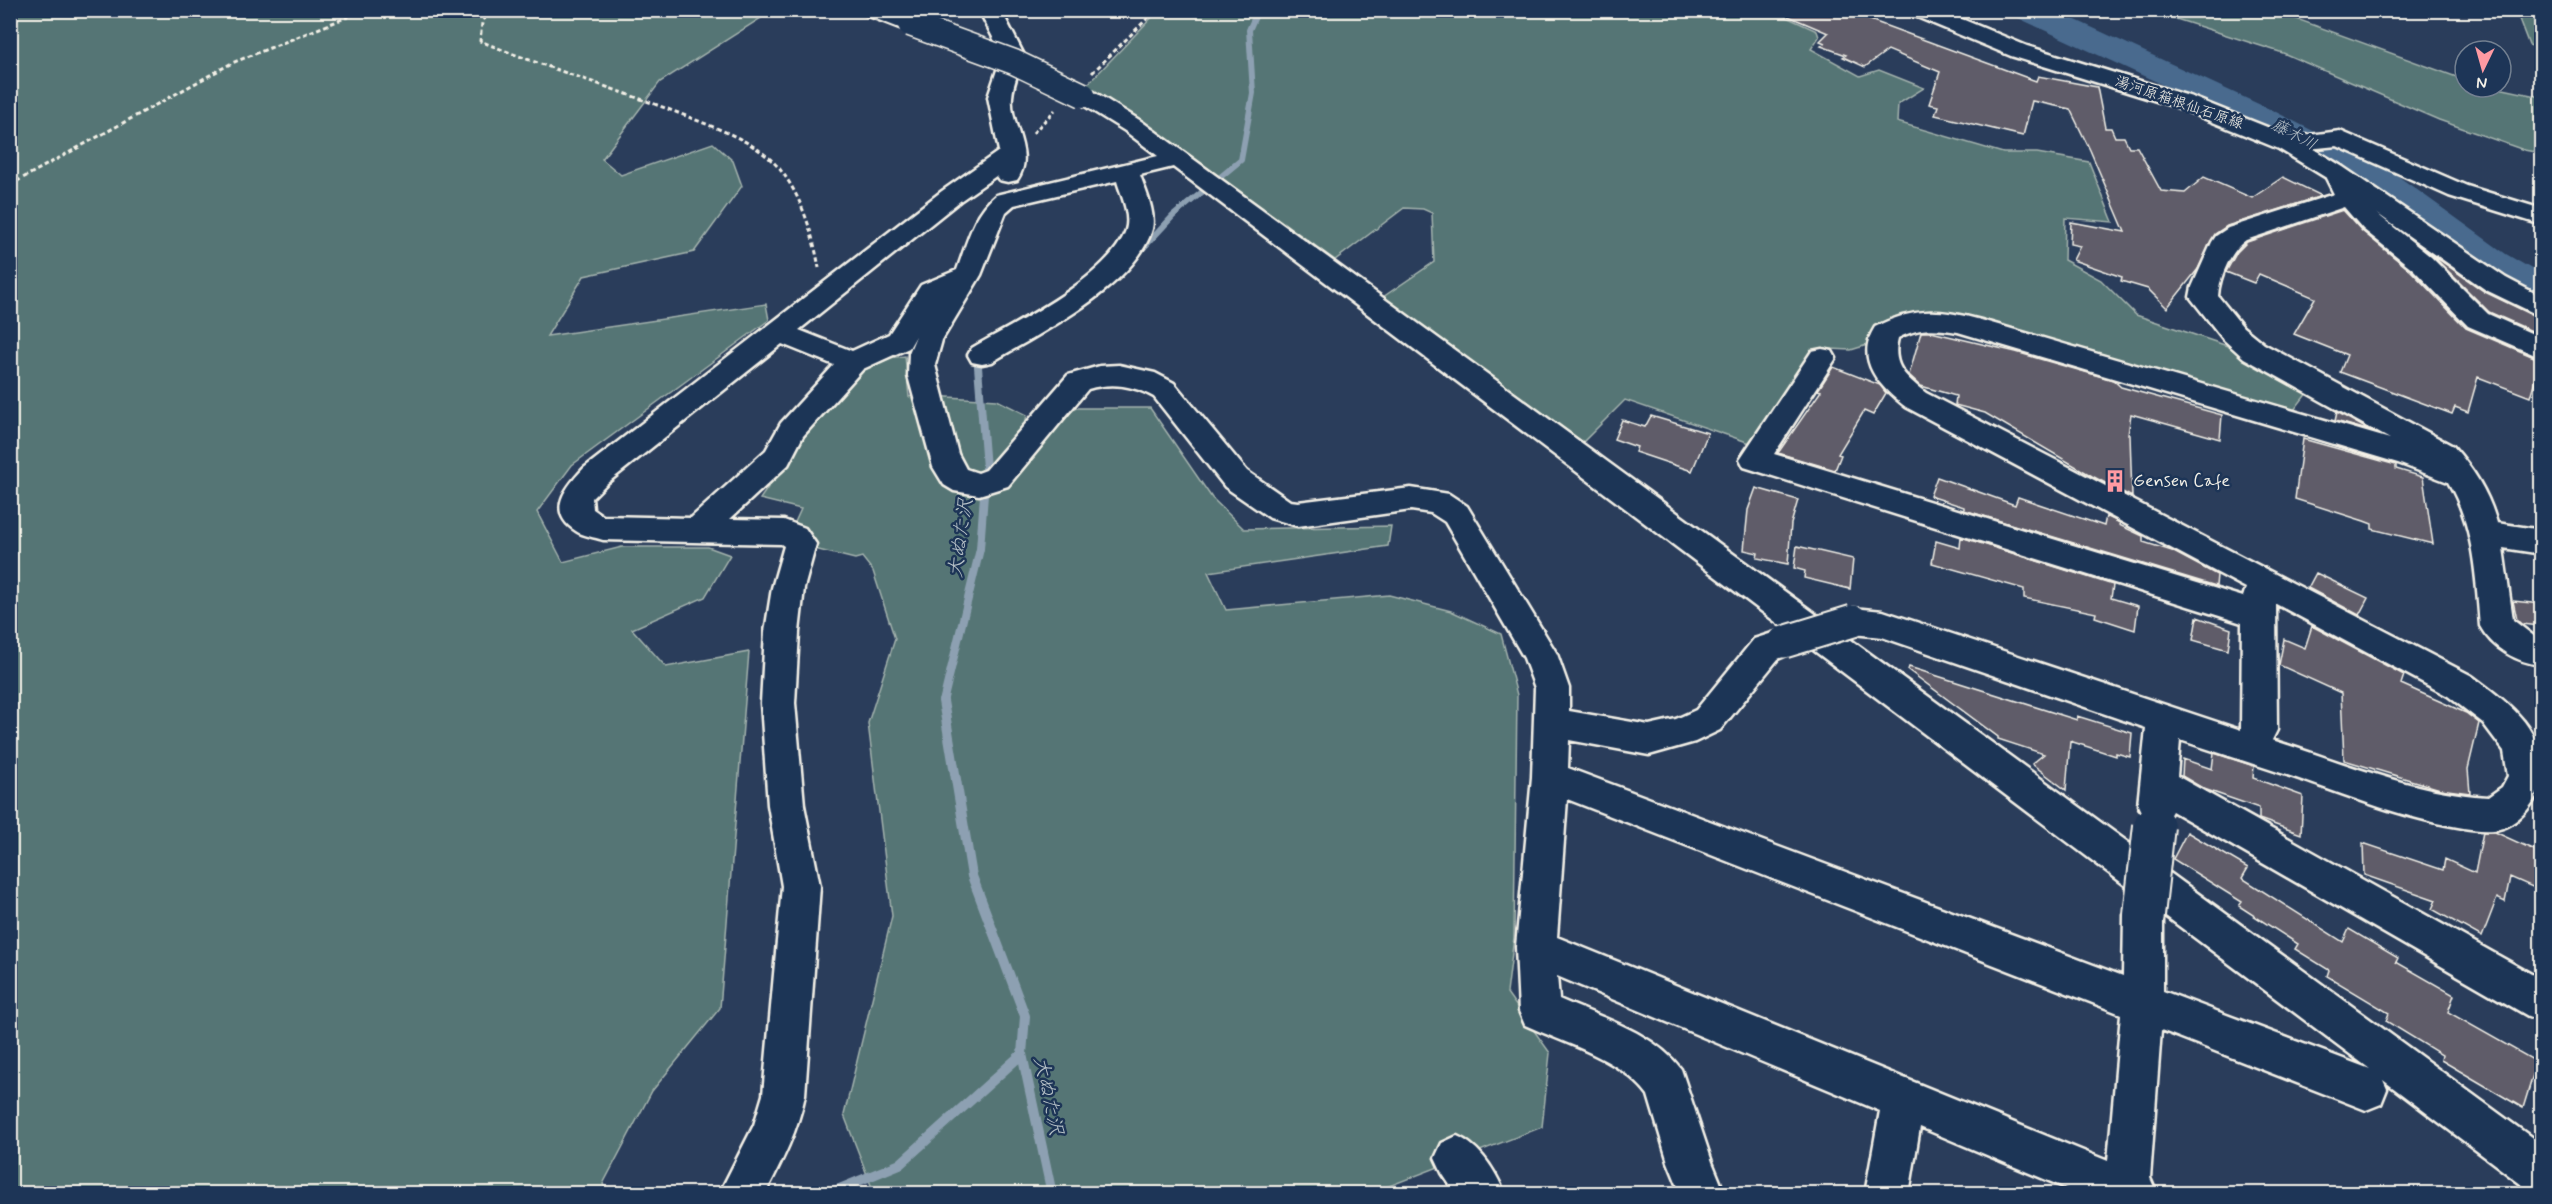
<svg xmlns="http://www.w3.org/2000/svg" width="2552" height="1204" viewBox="0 0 2552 1204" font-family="Mynerve,'Klee One',sans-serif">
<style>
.green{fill:#557574;stroke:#a4b3ae;stroke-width:1.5}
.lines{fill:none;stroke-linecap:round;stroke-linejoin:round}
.stream-far2{stroke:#8da0b2;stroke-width:6}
.stream-far1{stroke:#8da0b2;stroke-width:8}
.stream{stroke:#8da0b2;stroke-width:10}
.river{fill:#486a8e;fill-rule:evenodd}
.building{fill:#5e5c69;stroke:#f4f1e8;stroke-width:1.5}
.minor-casing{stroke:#f4f1e8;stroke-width:5}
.major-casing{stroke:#f4f1e8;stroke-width:5}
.path{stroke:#f4f1e8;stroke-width:3;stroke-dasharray:4.5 3;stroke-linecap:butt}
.minor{fill:#1d3557;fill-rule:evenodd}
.major{fill:#1d3557;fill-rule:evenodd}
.minor-bridge-far2-casing{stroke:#f4f1e8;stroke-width:27;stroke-linecap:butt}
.minor-bridge-far1-casing{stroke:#f4f1e8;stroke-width:35;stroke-linecap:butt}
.minor-bridge-casing{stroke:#f4f1e8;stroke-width:44;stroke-linecap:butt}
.minor-bridge-far2{stroke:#1d3557;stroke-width:24}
.minor-bridge-far1{stroke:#1d3557;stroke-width:31}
.minor-bridge{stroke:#1d3557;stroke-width:40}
.labels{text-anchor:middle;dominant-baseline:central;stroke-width:5;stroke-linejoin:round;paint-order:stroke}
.far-street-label{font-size:15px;fill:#f4f1e8;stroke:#1d3557}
.far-water-label{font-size:16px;font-style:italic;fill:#b8c2c8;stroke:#1d3557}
.poi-label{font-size:18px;fill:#f4f1e8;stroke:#1d3557;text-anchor:start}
.water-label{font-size:20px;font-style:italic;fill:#b8c2c8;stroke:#1d3557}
</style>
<rect width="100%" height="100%" fill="#2a3d5b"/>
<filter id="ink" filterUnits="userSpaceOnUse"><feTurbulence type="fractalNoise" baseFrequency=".0167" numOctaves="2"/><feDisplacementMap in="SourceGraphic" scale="12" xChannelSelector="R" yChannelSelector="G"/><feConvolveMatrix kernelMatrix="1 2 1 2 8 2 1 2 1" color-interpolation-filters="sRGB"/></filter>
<g filter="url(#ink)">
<!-- green -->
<path class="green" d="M10 11H772L660 82 602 159 621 175 713 143 733 161 742 186 694 252 584 276 547 336 766 304 769 320 572 465 537 512 563 562 622 547H708L730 555 705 597 632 629 666 667 749 652 720 1008 652 1091 603 1184 608 1193H11Z
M1158 11H1773L1817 31 1819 37 1811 49 1860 76 1879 70 1924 88 1898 104 1897 122 2003 153H2037L2089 162 2113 222 2065 218 2064 260 2101 280 2136 315 2254 355 2311 388 2291 414C2232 396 2172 377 2112 359 2063 344 1946 301 1899 315 1883 320 1875 332 1867 345L1851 350 1830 349 1813 355 1756 445 1625 400 1583 442 1383 297 1434 262 1432 213 1423 209 1404 208 1335 260 1190 155 1084 88Z
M2101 11H2275L2465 80V87H2494L2541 97V153L2524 150 2439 120 2283 53 2170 17Z
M2516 11H2541V48L2529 45Z
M905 356 909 397 915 395 997 400 1027 415 1019 454 1076 408H1150L1212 498 1244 529 1391 526 1388 546 1208 572 1226 610 1389 595 1451 611 1501 634 1517 695 1514 937 1507 993 1550 1053 1542 1127 1371 1193H874L844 1115 892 916 868 723 895 639 873 571 862 557 855 559 786 542 801 509 760 499 853 362Z"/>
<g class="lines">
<!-- stream-far2 -->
<path class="stream-far2" d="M1136 256 1173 216 1241 160 1253 93 1249 30 1258 10"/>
<!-- stream-far1 -->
<path class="stream-far1" d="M943 702 980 549 986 468 977 354"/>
<!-- stream -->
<path class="stream" d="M943 701 972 876 1025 1016 1022 1054 1052 1194
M827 1194 900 1164 1022 1054"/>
<!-- river -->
<path class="river" d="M2012 10H2054L2276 112 2391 171 2506 254 2542 275V304L2528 301 2478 270 2365 187 2252 126 2016 17Z"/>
</g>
<!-- building -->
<path class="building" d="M1774 10H1843L2036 81 2038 76 2097 87 2105 128H2111L2115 137H2124L2129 147H2137L2161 191 2185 193 2204 177 2252 198 2283 177 2322 196 2227 226 2215 234 2198 269 2167 308 2148 289 2121 281 2122 277 2073 260 2080 246 2070 244 2071 222 2125 232 2090 150 2070 109 2032 101 2023 136 1935 115 1938 106 1929 104 1940 72 1888 50 1865 67 1843 57 1846 55 1821 46 1825 43 1820 41 1828 33Z
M2343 210 2362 231 2411 271 2466 328 2541 360 2530 397 2478 377 2468 412 2455 407 2452 414 2340 372 2347 355 2294 334 2315 298 2259 274 2254 283 2226 272 2237 252 2247 242Z
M2431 254 2485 292 2541 319V335L2489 312Z
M1921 332H1931L2016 352 2113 380 2121 387 2222 415 2220 439 2131 414 2128 435H2130L2132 497 2092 476 1985 413 1955 405 1956 396 1921 386 1909 375Z
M1833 367 1880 385 1886 393 1873 415 1864 411 1838 454 1841 455 1835 470 1778 453 1821 391 1818 390Z
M2337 412 2371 431 2335 421Z
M1651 416 1708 433 1692 471 1635 452 1637 447 1614 439 1622 420 1645 427Z
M2303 439 2396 465V469L2423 477 2433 544 2372 529V524L2364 521 2295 499Z
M1937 477 2015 505 2018 497 2104 526 2106 516 2120 523 2119 525 2143 536V542L2172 551 2217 575 2216 586 1964 510V507L1930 496Z
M1756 488 1798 500 1791 524 1788 564 1757 558 1758 553 1744 550 1748 510Z
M1961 537 2113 585 2111 598 2138 606 2135 630 2095 617 2096 613 2024 598V589L1932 563 1936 541 1960 548Z
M1797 546 1853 559 1850 589 1804 578 1805 571 1794 568Z
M2316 573 2368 598 2359 615 2308 588Z
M2513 601 2541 604V626L2521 624 2517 620Z
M2197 617 2231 629 2228 650 2193 640Z
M2312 626 2404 675 2401 684 2466 713 2479 723 2468 769 2470 793 2440 789 2344 760 2341 693 2279 665 2284 639 2305 648Z
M1909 667 2077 720V716L2132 733 2130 757 2116 753V756L2070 741 2066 790 2032 764 2044 754 1998 739V737L1908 670Z
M2214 753 2254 766 2253 778 2303 796 2301 834 2259 819V808L2204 789 2182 776 2183 759 2212 769Z
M2187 832 2248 868 2242 878 2343 942 2349 929 2398 958 2396 962 2454 995 2448 1012 2537 1062 2523 1108 2441 1060 2442 1055 2386 1021 2389 1013 2327 976 2329 970 2295 949 2298 944 2239 906 2242 902 2173 859Z
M2483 832H2495L2541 853V864L2537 889 2510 877 2505 902 2497 898 2482 937 2432 909 2436 900 2364 875 2363 843 2443 870 2445 859 2475 873Z"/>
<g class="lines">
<!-- minor casing -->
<g class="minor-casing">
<path id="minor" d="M864 10C881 10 910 7 921 24L918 29 910 31 902 29 866 15Z
M979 10H1001L1024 55C1020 68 1013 83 1012 97 1009 125 1036 153 1017 180L1008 182 999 180 996 176 960 201 799 330 852 351 889 334 921 285 957 270C967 243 973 214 996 195L1158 156 1125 131 1075 100 1071 95 1075 90 1083 88 1091 90 1141 121 2542 1145V1194L2526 1188 2383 1080 2387 1089 2381 1104 2366 1110 2161 1030 2150 1178 2157 1194H2080L1920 1127 1909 1194H1865L1880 1111 1557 976 1559 999C1601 1018 1652 1031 1681 1069L1712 1162 1725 1194H1681L1668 1162 1648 1095C1622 1059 1564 1043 1525 1025L1519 1011 1516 947 1532 777 1535 688 1524 658 1445 522 1431 513 1411 510 1298 526 1270 518 1225 487 1154 397C1132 385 1112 382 1088 389L1008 486 979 495 954 491 944 485 933 467 908 376 909 353 916 336 909 348 863 369 803 436 788 465 730 519 784 520 805 528 816 544 804 588 799 632 795 703 804 805 820 886 805 1095C798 1130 782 1161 765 1194H719L754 1125 763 1095 782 886 768 805 761 703 765 632 772 588 784 546 781 544 603 540C595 537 583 536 576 531 545 511 567 486 584 468L942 191 999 151 988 97 1002 55ZM1173 167 1785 629 1754 639 1696 710 1676 719 1649 725 1569 711V688L1557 654 1467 506 1449 494 1411 488 1298 502 1290 501 1247 471 1174 383 1155 373 1119 365 1100 366 1068 375 986 470 978 473 966 469 958 454 935 365 942 340 981 275 1006 212 1014 205 1117 181C1121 195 1131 215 1126 230 1109 278 1015 323 972 348L968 355 972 362 982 364 992 362C1040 333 1136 286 1152 229 1156 212 1145 190 1140 175ZM782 344 834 365 781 423 766 450 691 518 603 516 593 509 592 498 606 484ZM1800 640 2142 898 2130 902 2124 915 2123 976 1568 768 1569 740 1649 755 1695 742 1720 730 1778 659 1796 651ZM1567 799 2121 1014 2108 1161 1557 937ZM2163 914 2370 1069 2163 991Z
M2340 131 2467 186 2542 209V225L2449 196 2337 146 2288 151 2279 149 2276 144 2279 139Z
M2338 171 2347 173 2359 193 2381 217 2431 257 2488 314 2542 338V358L2468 326 2413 269 2363 229 2344 207 2246 240C2231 250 2219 277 2218 296L2243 327 2264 344 2453 446C2474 470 2488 492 2497 523L2542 530V554L2503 548 2513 620 2535 637H2542V665C2517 663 2492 648 2480 626 2476 577 2474 525 2448 482L2398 463 1958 332C1935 328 1919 327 1898 338 1891 366 1906 377 1926 393L2472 676C2508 703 2542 726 2542 775 2542 798 2517 828 2494 830 2483 831 2469 829 2458 827 2405 818 2356 799 2305 781 2264 767 2222 754 2180 740L2177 776 2542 980V1021L2528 1016 2172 811 2169 816 2156 821 2143 816 2138 805 2146 728 1882 637 1853 634 1841 630 1836 621 1841 612 1853 608 1883 611 2241 730 2242 623 1744 467 1740 459 1812 351 1822 349 1832 351 1836 358 1774 454 2243 597 2246 588 1906 407C1880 387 1854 360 1875 327 1914 307 1940 309 1981 320L2390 439 2244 358 2223 339 2190 297 2192 287 2212 242 2216 236 2228 228 2334 194 2326 178 2329 173ZM2276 604 2448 696 2483 723 2504 751 2508 776 2502 787 2488 797C2413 793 2343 762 2272 740L2277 730Z
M1457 1136C1480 1146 1495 1170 1505 1194H1456L1442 1173 1435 1158 1442 1143Z"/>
</g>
<!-- major casing -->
<g class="major-casing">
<path id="major" d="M1910 10H1940L2027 46 2192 97 2297 139 2343 167 2506 278 2542 297V317L2486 290 2325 177 2279 149 2176 107 2011 56 1912 15Z"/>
</g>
<!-- path -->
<path class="path" d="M489 10 482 23 480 41C549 69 621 90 691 118 721 130 756 142 778 167 801 194 813 234 819 268
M1092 73 1156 10
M1033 133 1055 110
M10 185 232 63 365 10"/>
<!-- minor -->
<use href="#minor" class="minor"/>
<!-- major -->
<use href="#major" class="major"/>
<!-- minor-bridge-far2 casing -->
<g class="minor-bridge-far2-casing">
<path id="minor-bridge-far2" d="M910 24 1014 62 1083 95"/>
</g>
<!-- minor-bridge-far1 casing -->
<g class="minor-bridge-far1-casing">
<path id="minor-bridge-far1" d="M1784 642 1853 621"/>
</g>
<!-- minor-bridge casing -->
<g class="minor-bridge-casing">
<path id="minor-bridge" d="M2144 915 2154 826"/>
</g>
<!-- minor-bridge-far2 -->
<use href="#minor-bridge-far2" class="minor-bridge-far2"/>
<!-- minor-bridge-far1 -->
<use href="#minor-bridge-far1" class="minor-bridge-far1"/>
<!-- minor-bridge -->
<use href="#minor-bridge" class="minor-bridge"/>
</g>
</g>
<!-- icons -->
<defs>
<g id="building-bare" transform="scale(1.8)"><path d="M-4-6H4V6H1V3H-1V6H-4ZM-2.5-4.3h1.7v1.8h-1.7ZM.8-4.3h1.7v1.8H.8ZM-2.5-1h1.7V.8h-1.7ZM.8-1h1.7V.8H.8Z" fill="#ff9aa2" stroke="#1d3557" stroke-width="2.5" paint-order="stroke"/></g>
</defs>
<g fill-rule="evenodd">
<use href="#building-bare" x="2115" y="481"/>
</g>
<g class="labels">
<!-- far-street labels -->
<g class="far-street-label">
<text transform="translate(2179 103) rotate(19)">湯河原箱根仙石原線</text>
</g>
<!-- far-water labels -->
<g class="far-water-label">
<text transform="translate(2294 135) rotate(28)">藤木川</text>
</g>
<!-- poi labels -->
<g class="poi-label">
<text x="2133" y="481">Gensen Cafe</text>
</g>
<!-- water labels -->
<g class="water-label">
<text transform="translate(961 538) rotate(-82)">大ぬた沢</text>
<text transform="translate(1048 1096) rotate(78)">大ぬた沢</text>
</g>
</g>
<!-- margin -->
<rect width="2552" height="1204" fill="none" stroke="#1d3557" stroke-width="36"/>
<rect x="18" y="18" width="2516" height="1168" fill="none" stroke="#f4f1e8" stroke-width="2" filter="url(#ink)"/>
<!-- north arrow -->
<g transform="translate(2483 69) rotate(185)"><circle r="28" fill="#1d3557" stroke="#738091" stroke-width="1.5"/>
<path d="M0-4.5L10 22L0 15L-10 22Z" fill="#ff9aa2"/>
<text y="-9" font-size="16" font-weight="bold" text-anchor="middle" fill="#f4f1e8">N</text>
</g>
</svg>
